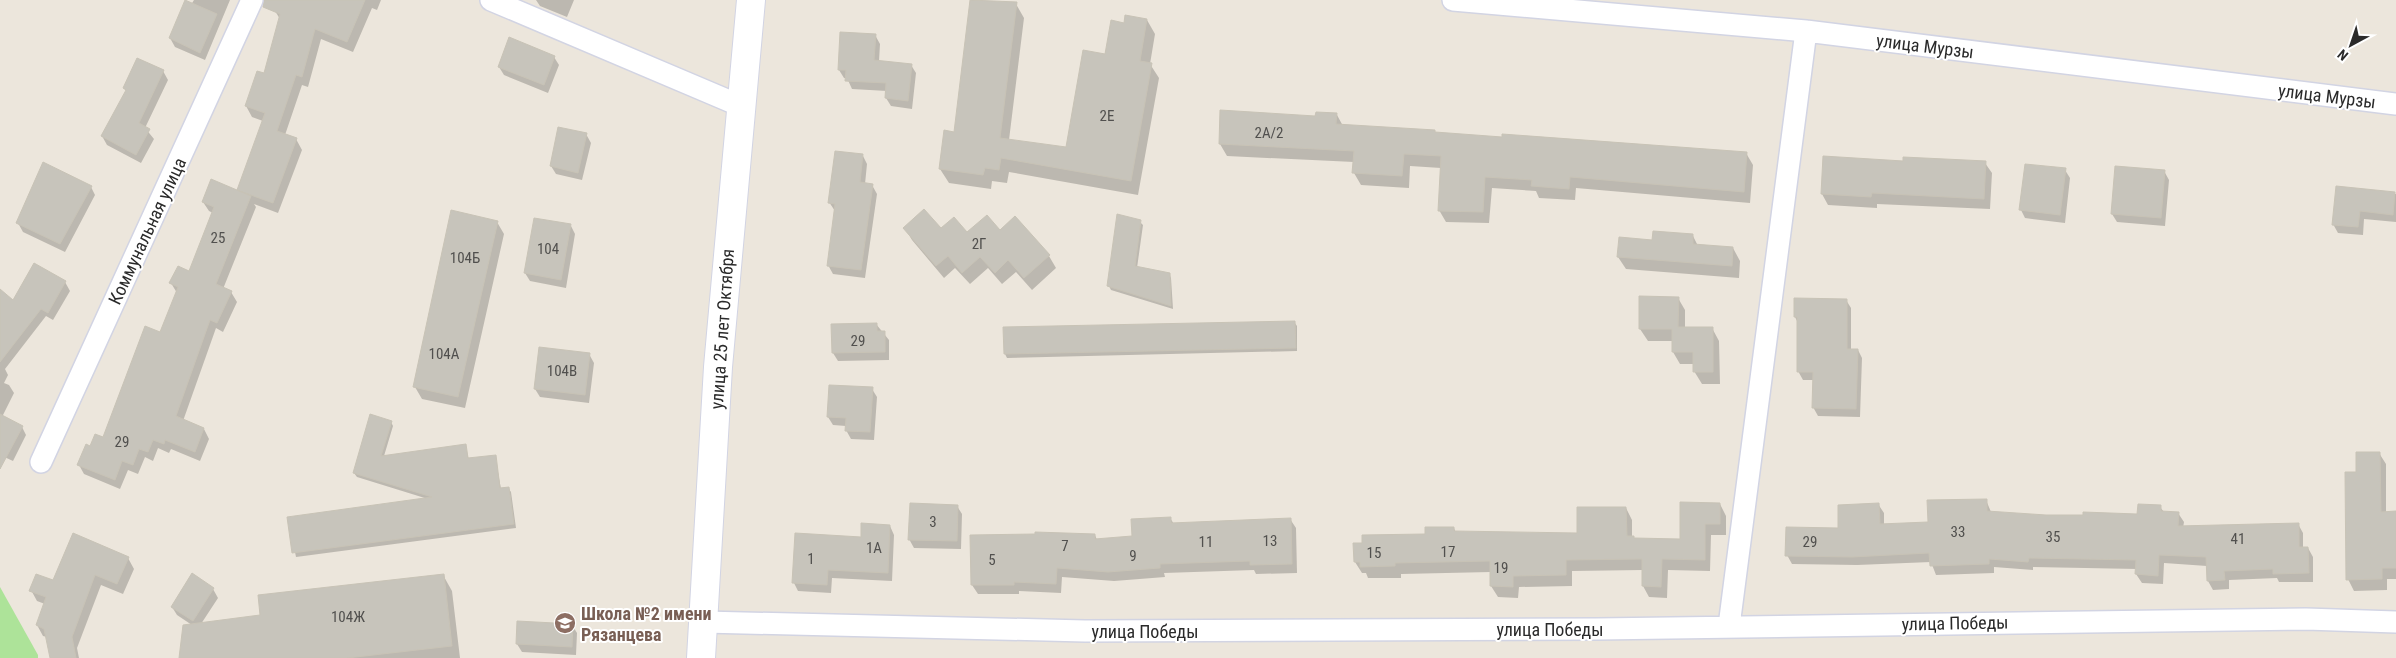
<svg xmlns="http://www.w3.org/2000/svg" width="2396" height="658" viewBox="0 0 2396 658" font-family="'Roboto Condensed',sans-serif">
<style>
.green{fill:#ade399}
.shadow{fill:#0003}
.building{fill:#c7c4bb;stroke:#c8c3b6}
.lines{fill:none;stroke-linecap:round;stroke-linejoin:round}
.street-casing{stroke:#d2d4e3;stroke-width:24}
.secondary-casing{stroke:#d2d4e3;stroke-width:30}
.street{stroke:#fff;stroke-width:21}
.secondary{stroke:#fff;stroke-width:28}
.labels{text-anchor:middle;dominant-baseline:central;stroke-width:4;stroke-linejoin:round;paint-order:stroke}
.number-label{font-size:15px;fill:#51504e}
.street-label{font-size:18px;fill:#2a2a2a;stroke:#fff}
.education-label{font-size:18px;font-weight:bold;fill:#785e54;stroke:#fff;text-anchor:start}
</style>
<rect width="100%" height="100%" fill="#ece6dc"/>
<!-- green -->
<path class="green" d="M0 587 38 655V658H0Z"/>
<!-- shadow -->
<path class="shadow" d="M194 0H230L205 60 175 47 170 38Z
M280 0H381L377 10 372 8 353 52 321 39 308 87 302 85 285 135 296 139 302 150 278 213 254 204 256 207 223 289 231 292 237 302 223 332 216 328 183 421 204 429 209 439 200 461 171 449 169 453 158 448 153 461 145 457 138 474 128 470 120 489 84 474 79 465 91 447 103 439 160 334 177 293 171 283 189 273 213 213 209 211 203 202 240 193 238 190 263 121 252 117 246 106 265 75 280 19 275 11Z
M536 0H574L567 17 540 6Z
M971 0 1016 4 1024 18 1009 140 1067 148 1106 55 1125 24 1147 20 1155 34 1150 64 1159 78 1138 195 1009 172 1007 183 992 181 991 189 949 183 940 169 955 133Z
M875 35 880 44 879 61 911 65 916 73 912 109 891 106 886 98 887 91 852 89 847 78H844L839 70Z
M554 57 559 65 548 93 504 75 499 67Z
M163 71 168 80 145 128 154 139 141 163 107 145 102 136 127 92 124 88Z
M1222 112 1317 117 1337 115 1343 126 1435 134 1746 153 1753 165 1750 203 1576 188 1575 200 1539 198 1536 191 1492 188 1489 223 1446 222 1439 210 1441 168 1410 166 1409 188 1361 185 1354 173V162L1227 156 1220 144Z
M586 134 591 143 582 180 556 174 551 166Z
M863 156 867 164 865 184 872 185 877 194 865 278 833 274 828 265 835 211 829 202Z
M1904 162 1985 163 1992 173 1990 209 1877 204V208L1828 205 1822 194Z
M2065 170 2070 178 2065 223 2025 218 2021 210Z
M2164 171 2169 180 2165 226 2117 222 2112 214Z
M91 187 95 195 65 252 23 232 18 223Z
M2337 187 2396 194V222L2364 219 2363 235 2338 233 2333 224Z
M1015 218 1049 256 1056 268 1032 290 1016 272 1002 284 988 268 970 284 955 268 944 278 912 240 905 228 967 234 1000 231Z
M497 222 504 234 465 408 422 399 415 387Z
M1140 222 1143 225 1137 268 1169 274 1171 278 1173 309 1111 290 1109 286Z
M571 226 575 234 566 288 530 281 525 273Z
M1693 236 1698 246 1733 248 1740 261 1739 278 1626 269 1618 257 1653 241Z
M65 282 70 291 53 320 46 316 5 369 8 375 4 383 9 385 14 393 2 417 22 427 26 435 13 461 0 455V299L14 302Z
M1678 298 1685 310V328H1712L1719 341 1720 384H1702L1694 371V364H1680L1673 352V341H1648L1640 329Z
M1846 300 1851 308V350H1858L1862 358 1860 417 1818 416 1813 407 1814 380H1803L1798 371V323L1795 317Z
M1294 322 1297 326V351L1007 358 1005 354V329Z
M876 324 889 340V360L838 361 833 353 832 325Z
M589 354 594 363 589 403 540 397 535 389Z
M872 389 877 397 874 440 851 439 846 430V426L833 425 828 417Z
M391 422 393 426 384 456 465 446 469 460 495 456 501 489 508 488 511 492 516 528 296 557 288 518 428 499 357 477 354 473Z
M2379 453 2386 464V513L2396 512V579H2387V590L2354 591 2348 579 2357 473Z
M1986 500 1991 512 2046 516 2139 515 2160 507 2164 512 2178 513 2184 522 2183 528 2298 524 2303 533V548H2308L2313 557V582H2279L2277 578 2229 580V589L2213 590 2208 581 2207 566 2164 563 2163 584 2142 583 2136 574 2137 569 2033 567V570L1994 567V573L1936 575 1931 562 1857 565 1792 564 1787 555 1839 529 1878 504 1884 513V525L1929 524Z
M1720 504 1726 516V535H1711L1710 571 1668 570 1667 598 1649 597 1643 586V570L1572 571V586L1519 587 1518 598 1498 597 1491 586V572L1401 574V578H1368L1366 573H1362L1355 562 1426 535 1454 528 1456 533 1578 534 1626 508 1632 520V537L1635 540 1681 541Z
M957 506 962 514 961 549 914 548 909 539Z
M1170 518 1174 524 1290 519 1296 528 1297 573 1256 574 1254 570 1164 573 1165 577 1114 581 1062 577 1061 593 1019 591V594H978L972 585 1095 535 1097 540 1134 537Z
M890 526 894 535 892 581 832 578 831 593 798 591 794 583 862 538Z
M128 558 134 569 123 594 101 585 77 648 79 658H51L47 637 43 636 37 625 45 604 37 601 31 590Z
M192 575 213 589 218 598 201 624 217 658H180L192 625 177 615 172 607Z
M443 575 452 591 460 658H241L262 617Z
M572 625 577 633 576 655 522 652 517 644Z"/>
<!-- building -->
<path class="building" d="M185 0 217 14 200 53 169 38Z
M264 0H365L347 42 315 29 302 77 296 75 277 131 297 138 273 203 237 190 265 113 245 106 257 71 264 73 280 14 263 7Z
M970 0 1017 2 1000 138 1066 147 1083 50 1105 54 1111 20 1124 23 1125 15 1147 19 1140 61 1152 63 1131 181 1001 158 999 170 985 168 983 175 939 169 944 130 954 132Z
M840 32 876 34 874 60 912 64 908 101 885 98 886 83 845 81 846 70H838Z
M509 37 555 56 544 85 498 67Z
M137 58 164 70 139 123 150 129 136 155 101 136 126 90 123 88Z
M1220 110 1315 116 1316 112 1337 113 1336 124 1435 130V132L1502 137V134L1747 152 1744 192 1570 177 1569 189 1531 186 1532 180 1485 177 1483 212 1438 211 1441 156 1404 154 1402 176 1352 173 1354 151 1219 144Z
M558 127 587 133 578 173 550 166Z
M835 151 863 154 860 182 873 184 861 270 827 266 835 204 828 203Z
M1823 156 1903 161V157L1986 161 1984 199 1872 193 1871 197 1821 194Z
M43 162 92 186 60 244 16 223Z
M2025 164 2066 168 2060 215 2019 210Z
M2115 166 2165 170 2161 218 2111 214Z
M211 179 251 196 216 284 232 291 217 323 210 320 176 416 204 428 195 452 165 440 164 444 153 440 148 452 139 449 133 465 122 461 115 480 77 465 86 444 90 446 95 434 103 437 145 326 160 332 178 287 169 283 178 266 189 271 214 207 202 202Z
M2336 186 2395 192 2393 215 2360 211 2358 227 2332 225Z
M924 209 941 228 954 217 967 232 987 215 1000 230 1015 216 1050 255 1024 278 1008 260 995 273 980 257 962 273 948 256 936 266 903 228Z
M451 210 498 221 458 397 413 387Z
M1117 214 1141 220 1135 266 1170 273 1171 306 1107 286Z
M534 218 571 224 561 280 524 273Z
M1653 231 1693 234V244L1733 247 1732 266 1617 257 1619 237 1652 240Z
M34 263 66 281 48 313 41 309 0 362V289L13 300Z
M1639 296 1679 297 1678 327H1713V372H1693V352H1672V329H1639Z
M1794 298 1847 299V349H1858L1856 409 1812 408 1813 372H1797V317H1794Z
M1295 321 1296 348 1004 354 1003 327Z
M877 323V331H885V352L832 353 831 324Z
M539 347 590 353 585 395 534 389Z
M829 385 873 387 870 432 845 431 846 418 827 417Z
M0 414 23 426 0 469Z
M370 414 392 421 381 456 466 444 468 458 496 455 500 488 509 487 514 524 292 553 287 517 432 497 353 473Z
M2356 452H2380L2381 512 2396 511V568H2382V579L2346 580 2345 472H2356Z
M1987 499V511L2046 515H2083V512L2137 514 2138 504 2161 505V511L2179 512 2178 526 2299 523V547H2308L2309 573 2273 574V569L2224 571 2225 580 2207 581 2206 557 2159 555 2158 576 2135 574 2136 560 2029 558 2028 562 1989 559V564L1930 566 1929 553 1852 557 1785 556 1786 527 1838 528V505L1879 503 1880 524 1928 522 1927 500Z
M1680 502 1720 503V524H1705V560L1662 559 1661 587 1642 586V559L1566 560V575L1513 576V587L1490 586V561L1395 563V566L1360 567V562H1354L1353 543H1362V535L1425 534V527H1454V531L1577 533V507H1626L1627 536H1634V538L1680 539Z
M910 503 958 505 957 541 908 540Z
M1171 517V523L1291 518 1292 564 1250 565V561L1160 564V568L1108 572 1057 568 1056 584 1014 582V585H971L970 535 1035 534V532L1095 534V539L1132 536 1131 519Z
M861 523 890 525 888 573 828 570 827 585 792 583 795 533 861 537Z
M73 533 129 557 117 584 95 575 72 637 76 658H50L44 629 36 625 46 597 29 591 36 574 53 580Z
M192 573 214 588 193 621 171 607Z
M444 574 452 646 347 658H179L183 625 260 615 258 595Z
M517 621 573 624 572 647 516 644Z"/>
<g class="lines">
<!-- street casing -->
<g class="street-casing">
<path id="street" d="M491 0 741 106
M1453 0 1806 31 2396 104
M41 462 252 0
M704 622 1085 631 1597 629 2306 619 2396 622
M1729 626 1806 31"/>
</g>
<!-- secondary casing -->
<g class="secondary-casing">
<path id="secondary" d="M701 658 718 367 751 0"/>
</g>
<!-- street -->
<use href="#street" class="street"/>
<!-- secondary -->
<use href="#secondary" class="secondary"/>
</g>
<!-- icons -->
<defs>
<g id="school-disc" transform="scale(1.125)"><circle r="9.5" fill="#8d6e63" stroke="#fff"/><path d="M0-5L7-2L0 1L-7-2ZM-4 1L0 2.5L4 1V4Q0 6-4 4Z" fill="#fff"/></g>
</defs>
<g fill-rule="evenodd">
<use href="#school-disc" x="565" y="623"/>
</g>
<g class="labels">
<!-- number labels -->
<g class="number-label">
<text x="1107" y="116">2Е</text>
<text x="1269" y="133">2А/2</text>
<text x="218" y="238">25</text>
<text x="979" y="244">2Г</text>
<text x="548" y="249">104</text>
<text x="465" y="258">104Б</text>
<text x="858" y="341">29</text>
<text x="444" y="354">104А</text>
<text x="562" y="371">104В</text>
<text x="122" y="442">29</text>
<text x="933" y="522">3</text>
<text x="1958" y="532">33</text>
<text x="2053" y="537">35</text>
<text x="2238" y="539">41</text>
<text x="1270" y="541">13</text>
<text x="1206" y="542">11</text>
<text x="1810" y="542">29</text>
<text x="1065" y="546">7</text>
<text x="874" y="548">1А</text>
<text x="1448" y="552">17</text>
<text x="1374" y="553">15</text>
<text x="1133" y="556">9</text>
<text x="811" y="559">1</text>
<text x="992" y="560">5</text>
<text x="1501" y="568">19</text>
<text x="348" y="617">104Ж</text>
</g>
<!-- street labels -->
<g class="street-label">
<text transform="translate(1925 46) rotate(7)">улица Мурзы</text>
<text transform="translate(2327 96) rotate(7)">улица Мурзы</text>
<text transform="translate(147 231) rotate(-65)">Коммунальная улица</text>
<text transform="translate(722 329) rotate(-86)">улица 25 лет Октября</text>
<text transform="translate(1955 623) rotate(-1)">улица Победы</text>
<text x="1550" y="629">улица Победы</text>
<text x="1145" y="631">улица Победы</text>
</g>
<!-- education labels -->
<g class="education-label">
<text x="581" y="613">Школа №2 имени<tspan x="581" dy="21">Рязанцева</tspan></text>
</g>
</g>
<!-- north arrow -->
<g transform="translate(2351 45) rotate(220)" stroke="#ffffff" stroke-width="4" paint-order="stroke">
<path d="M0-4L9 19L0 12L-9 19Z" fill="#2a2a2a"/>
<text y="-8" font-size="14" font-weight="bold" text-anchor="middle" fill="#2a2a2a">N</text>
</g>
</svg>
